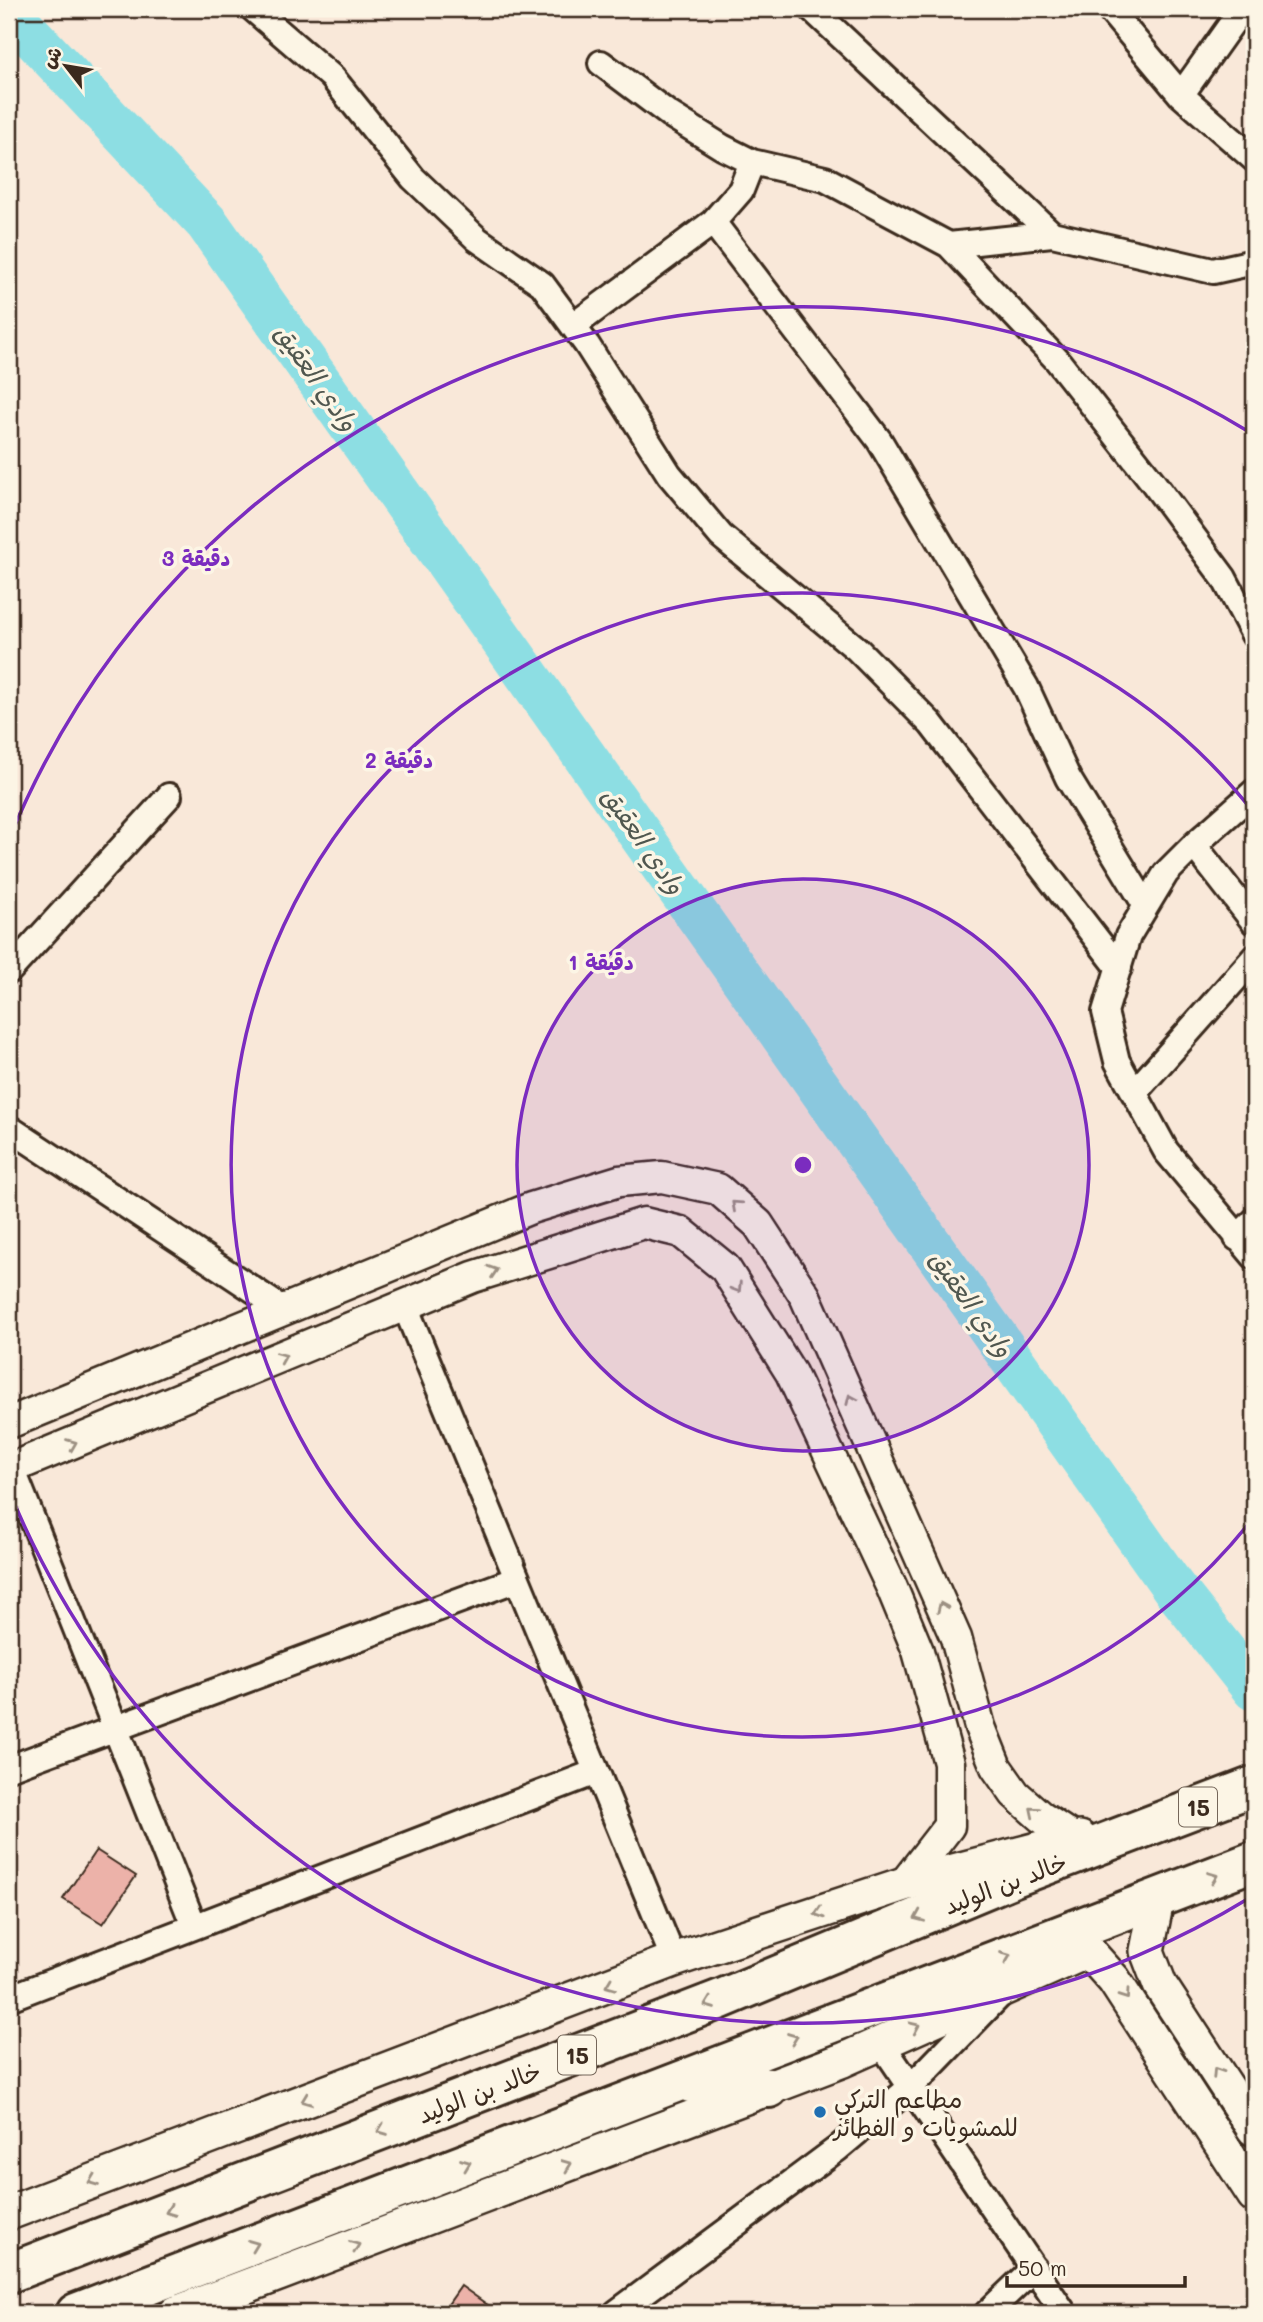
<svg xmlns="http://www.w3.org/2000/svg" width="1263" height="2322" viewBox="0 0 1263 2322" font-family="Mali,'Playpen Sans Arabic',sans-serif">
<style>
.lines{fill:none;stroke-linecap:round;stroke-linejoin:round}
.river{stroke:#8ddee3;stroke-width:44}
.building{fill:#ecb2a9;stroke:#3b2a1e;stroke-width:2}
.minor-casing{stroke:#3b2a1e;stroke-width:30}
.tertiary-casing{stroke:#3b2a1e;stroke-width:35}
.secondary-casing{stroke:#3b2a1e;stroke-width:38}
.trunk-casing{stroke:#3b2a1e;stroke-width:44}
.minor{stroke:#fcf5e5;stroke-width:24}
.tertiary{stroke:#fcf5e5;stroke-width:30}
.secondary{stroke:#fcf5e5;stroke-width:33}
.trunk{stroke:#fcf5e5;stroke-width:38}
.oneway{stroke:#9c9082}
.ring{fill:none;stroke:#7b2cbf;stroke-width:3.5}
.poi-dot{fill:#1f6fb2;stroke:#fcf5e5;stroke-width:2.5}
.labels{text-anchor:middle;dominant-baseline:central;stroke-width:7;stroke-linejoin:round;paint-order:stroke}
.shield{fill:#fcf5e5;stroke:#75675a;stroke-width:2}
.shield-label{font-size:23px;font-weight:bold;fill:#3b2a1e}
.street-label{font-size:24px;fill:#3b2a1e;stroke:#fcf5e5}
.poi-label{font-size:24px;fill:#3b2a1e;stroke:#fcf5e5;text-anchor:start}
.water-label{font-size:26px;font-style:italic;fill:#50574f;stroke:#fcf5e5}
.centre{fill:#7b2cbf;stroke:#fcf5e5;stroke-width:3.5}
.ring-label{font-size:21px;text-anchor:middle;font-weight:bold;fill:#7b2cbf;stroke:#fcf5e5;stroke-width:7;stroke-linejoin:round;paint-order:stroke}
</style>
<rect width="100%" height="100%" fill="#f9e8d9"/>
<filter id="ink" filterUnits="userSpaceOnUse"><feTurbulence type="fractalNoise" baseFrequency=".0143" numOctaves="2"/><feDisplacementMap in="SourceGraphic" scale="14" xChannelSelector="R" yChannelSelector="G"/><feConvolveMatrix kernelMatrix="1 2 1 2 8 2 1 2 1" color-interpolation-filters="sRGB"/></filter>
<g filter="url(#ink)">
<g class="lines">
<!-- river -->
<path class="river" d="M9 12 207 223 1173 1587 1254 1689"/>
</g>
<!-- building -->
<path class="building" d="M96 1850 136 1876 103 1924 63 1899Z
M461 2286 499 2313H442Z"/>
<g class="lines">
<!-- minor casing -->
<g class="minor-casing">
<path id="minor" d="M253 9 332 77 413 178 477 239 542 284 587 345 669 474 721 536 857 649 931 724 1119 968
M812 9 1052 234
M1109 9 1181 95 1254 159
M601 63 669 114 722 147 752 162 825 179 949 245 1052 234 1213 271 1254 262
M1181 95 1242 9
M713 222 879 440 1026 687 1068 778 1146 906
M949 245 1057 360 1152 481 1224 578 1254 635
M573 326 713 222 741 190 752 162
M1254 792 1194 845 1166 873 1128 936 1105 1012 1117 1061 1166 1151 1254 1256
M1194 845 1254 922
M9 971 169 796
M1134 1093 1254 958
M9 1128 284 1310
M1237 1238 1254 1221
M405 1306 674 1960
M12 1468 194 1926
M9 1768 517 1579
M9 1998 596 1772
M881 2043 1064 2313
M616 2313 837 2149 911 2087 1000 1995
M987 2313 1034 2268"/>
</g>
<!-- tertiary casing -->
<g class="tertiary-casing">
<path id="tertiary" d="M9 1423 531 1208 619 1181 662 1177 718 1189 758 1224 805 1296 956 1638 980 1727 996 1767 1015 1794 1041 1817 1090 1849
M9 1469 473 1277 644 1223 681 1232 725 1268 791 1373 892 1588 918 1651 949 1763V1826L904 1884"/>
</g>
<!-- secondary casing -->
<g class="secondary-casing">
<path id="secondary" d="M1157 1900 1147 1951 1160 1985 1254 2129
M1067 1943 1088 1951 1114 1980 1254 2195
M9 2213 674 1960 904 1884 1080 1838
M176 2313 843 2060 1088 1951"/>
</g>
<!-- trunk casing -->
<g class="trunk-casing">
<path id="trunk" d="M690 2083 769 2088
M9 2273 721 1999 1012 1878 1254 1786
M76 2313 1254 1861"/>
</g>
<!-- minor -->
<use href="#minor" class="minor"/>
<!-- tertiary -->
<use href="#tertiary" class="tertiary"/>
<!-- secondary -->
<use href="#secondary" class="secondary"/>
<!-- trunk -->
<use href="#trunk" class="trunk"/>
</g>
<!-- one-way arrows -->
<defs><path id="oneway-chevron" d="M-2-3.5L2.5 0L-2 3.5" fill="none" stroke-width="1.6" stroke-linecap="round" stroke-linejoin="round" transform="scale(1.75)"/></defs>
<g class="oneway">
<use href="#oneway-chevron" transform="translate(736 1205) rotate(-138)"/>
<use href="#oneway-chevron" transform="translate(493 1271) rotate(-18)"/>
<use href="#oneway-chevron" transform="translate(737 1288) rotate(58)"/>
<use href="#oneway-chevron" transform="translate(282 1357) rotate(-23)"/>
<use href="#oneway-chevron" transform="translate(851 1399) rotate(-114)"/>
<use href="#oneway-chevron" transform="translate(72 1444) rotate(-22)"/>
<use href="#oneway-chevron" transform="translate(942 1607) rotate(-114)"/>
<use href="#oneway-chevron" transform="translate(1034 1811) rotate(-140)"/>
<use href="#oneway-chevron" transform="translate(1213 1877) rotate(-21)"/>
<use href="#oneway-chevron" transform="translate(819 1913) rotate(162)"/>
<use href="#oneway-chevron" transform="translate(919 1917) rotate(157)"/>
<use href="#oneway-chevron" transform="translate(1006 1957) rotate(-21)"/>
<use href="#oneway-chevron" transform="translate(610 1985) rotate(159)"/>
<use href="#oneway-chevron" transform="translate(1125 1995) rotate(55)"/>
<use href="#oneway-chevron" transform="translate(709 2004) rotate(159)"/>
<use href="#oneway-chevron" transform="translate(915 2027) rotate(-24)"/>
<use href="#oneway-chevron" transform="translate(793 2038) rotate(-21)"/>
<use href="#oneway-chevron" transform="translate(1217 2072) rotate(-123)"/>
<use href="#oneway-chevron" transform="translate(306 2100) rotate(159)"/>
<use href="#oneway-chevron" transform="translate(382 2130) rotate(159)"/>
<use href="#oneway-chevron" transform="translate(466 2164) rotate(-21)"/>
<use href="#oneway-chevron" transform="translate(567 2165) rotate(-21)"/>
<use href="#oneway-chevron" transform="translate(93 2181) rotate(159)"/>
<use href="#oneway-chevron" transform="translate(170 2211) rotate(159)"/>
<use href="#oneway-chevron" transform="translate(254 2245) rotate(-21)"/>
<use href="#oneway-chevron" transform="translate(355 2246) rotate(-21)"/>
</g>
</g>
<!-- distance rings -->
<circle cx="803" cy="1165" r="286" fill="#7b2cbf" fill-opacity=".12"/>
<g class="ring">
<circle cx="803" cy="1165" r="286"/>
<path d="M1254 1517A572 572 0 1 1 1254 813"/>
<path d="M1251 1897A858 858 0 0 1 10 1493M10 837A858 858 0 0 1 1251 433"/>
</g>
<!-- markers -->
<circle class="poi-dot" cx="820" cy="2112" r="7"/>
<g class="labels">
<!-- shield labels -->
<g class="shield">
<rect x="1179" y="1787.5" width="38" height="39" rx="5"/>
<rect x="558" y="2035.5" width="38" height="39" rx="5"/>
</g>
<g class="shield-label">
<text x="1198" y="1807">15</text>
<text x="577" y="2055">15</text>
</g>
<!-- street labels -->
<g class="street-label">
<text transform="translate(1005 1883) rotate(-21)">خالد بن الوليد</text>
<text transform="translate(479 2092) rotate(-21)">خالد بن الوليد</text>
</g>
<!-- poi labels -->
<g class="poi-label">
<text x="834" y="2098">مطاعم التركي<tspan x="834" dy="28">للمشويات و الفطائر</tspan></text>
</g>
<!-- water labels -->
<g class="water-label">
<text transform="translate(317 377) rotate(55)">وادي العقيق</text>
<text transform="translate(644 840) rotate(55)">وادي العقيق</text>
<text transform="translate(972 1303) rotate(55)">وادي العقيق</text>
</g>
</g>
<circle cx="803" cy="1165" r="10" class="centre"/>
<g class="ring-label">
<text x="196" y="566">3 دقيقة</text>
<text x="399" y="768">2 دقيقة</text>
<text x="601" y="970">1 دقيقة</text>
</g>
<!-- margin -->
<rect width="1263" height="2322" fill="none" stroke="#fcf5e5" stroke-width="35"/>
<rect x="18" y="18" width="1228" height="2287" fill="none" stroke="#3b2a1e" stroke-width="2.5" filter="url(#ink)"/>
<!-- north arrow -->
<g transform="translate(66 66) rotate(301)" stroke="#fcf5e5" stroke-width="5" paint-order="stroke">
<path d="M0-5L12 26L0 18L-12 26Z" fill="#3b2a1e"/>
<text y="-10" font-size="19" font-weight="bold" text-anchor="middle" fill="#3b2a1e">ش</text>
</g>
<!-- scale -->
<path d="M1007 2276v10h178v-10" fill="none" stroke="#3b2a1e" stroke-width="3.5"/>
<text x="1018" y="2276" font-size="21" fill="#3b2a1e" stroke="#fcf5e5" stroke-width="5" paint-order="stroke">50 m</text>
</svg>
